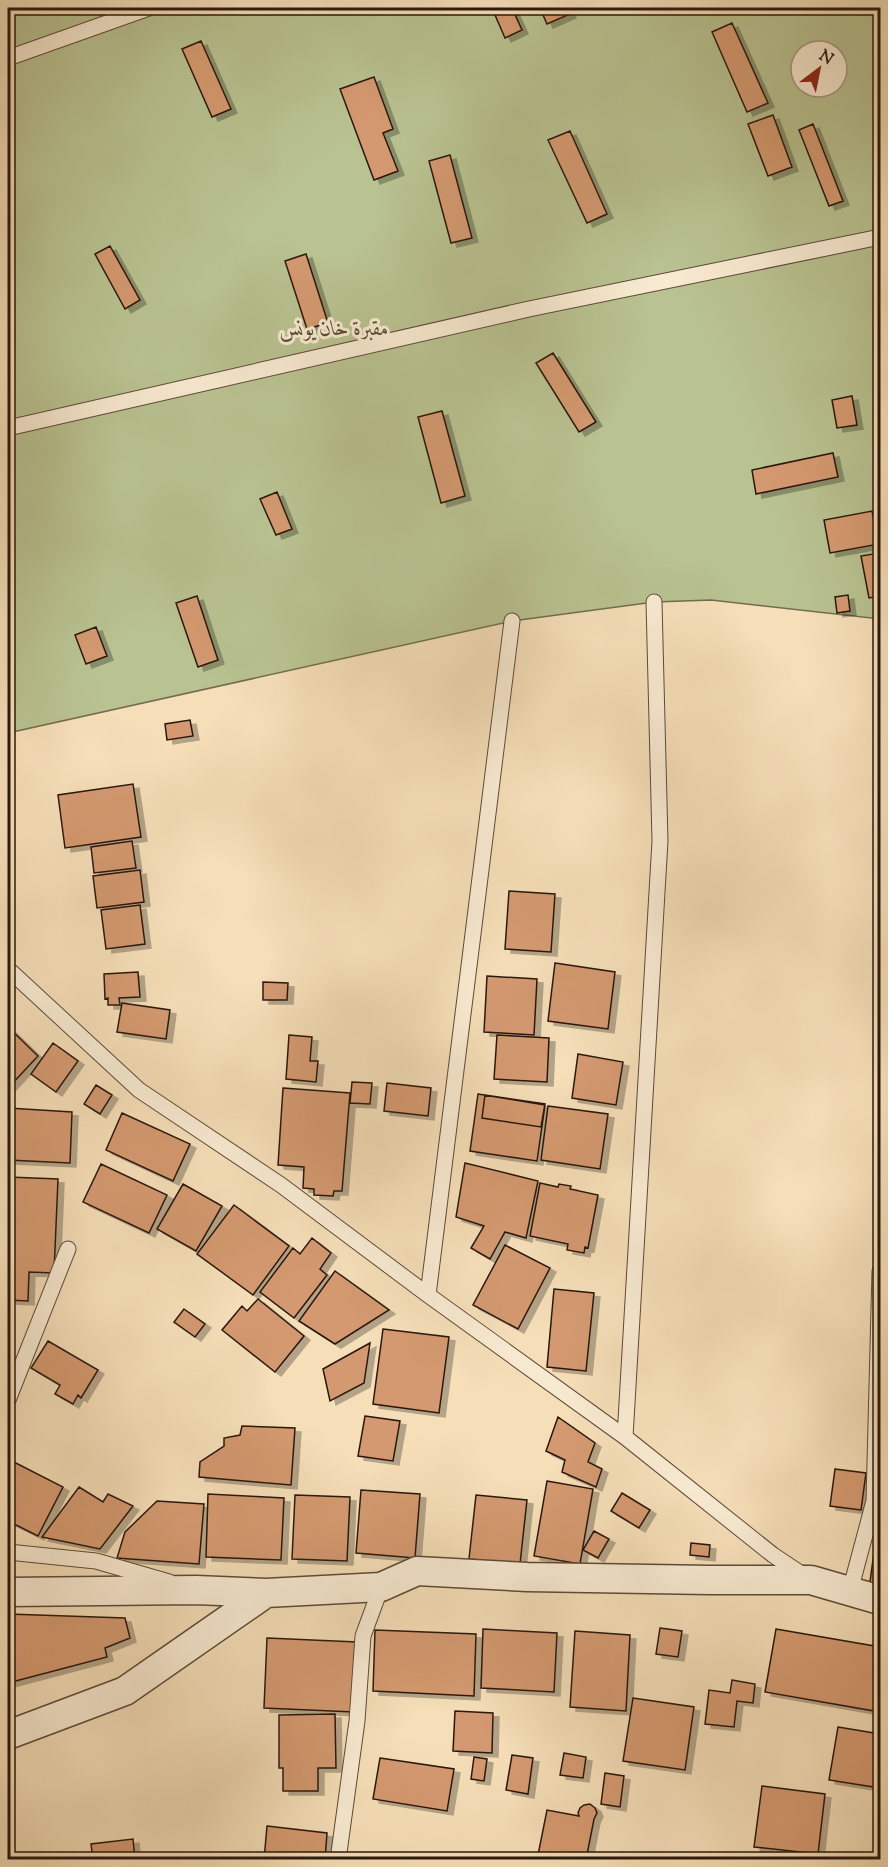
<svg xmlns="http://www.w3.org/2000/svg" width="888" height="1867" viewBox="0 0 888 1867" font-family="'Sorts Mill Goudy',Amiri,serif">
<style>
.green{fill:#b9c291;stroke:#726d4f;stroke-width:1.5;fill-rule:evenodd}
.building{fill:#d49970;stroke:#2a180d;stroke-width:1.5;filter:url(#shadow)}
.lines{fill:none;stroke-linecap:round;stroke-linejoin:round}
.lane-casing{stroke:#5d4a38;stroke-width:17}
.street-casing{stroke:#5d4a38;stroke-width:31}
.lane{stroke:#f8ead1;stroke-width:15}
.street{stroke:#f8ead1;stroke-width:28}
.labels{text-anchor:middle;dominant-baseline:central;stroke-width:6;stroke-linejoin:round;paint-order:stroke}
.park-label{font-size:21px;font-style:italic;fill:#554b35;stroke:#f8ead1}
</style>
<defs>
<filter id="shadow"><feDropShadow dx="6" dy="4" stdDeviation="0" flood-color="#0004"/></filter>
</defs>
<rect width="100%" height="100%" fill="#f5deb8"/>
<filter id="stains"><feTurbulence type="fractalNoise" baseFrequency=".00333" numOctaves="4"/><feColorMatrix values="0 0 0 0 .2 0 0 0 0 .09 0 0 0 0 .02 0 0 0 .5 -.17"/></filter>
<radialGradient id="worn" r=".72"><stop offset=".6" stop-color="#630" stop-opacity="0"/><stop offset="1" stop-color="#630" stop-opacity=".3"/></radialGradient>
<!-- green -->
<path class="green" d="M8 8H880V619L711 600 654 602 512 621 8 733ZM801 51H837V87H801Z"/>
<!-- building -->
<path class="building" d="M492 8H512L522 30 505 38Z
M540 8H567L570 14 547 24Z
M732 23 768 103 747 112 712 32Z
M201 41 231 109 212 117 182 49Z
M374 77 393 129 383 133 398 171 374 180 340 89Z
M773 115 792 167 768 176 748 124Z
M813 124 843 201 829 206 799 130Z
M570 131 607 214 587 223 548 140Z
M450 155 472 238 451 243 429 161Z
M110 246 140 300 125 309 95 254Z
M306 254 328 323 307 329 285 261Z
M553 353 596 422 579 432 536 363Z
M852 396 857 425 837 428 832 400Z
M442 411 465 496 441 503 418 417Z
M833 453 838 477 756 494 752 470Z
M277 492 292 529 276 535 260 499Z
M872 511 879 544 830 553 824 520Z
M879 553 880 563V596L869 598 861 556Z
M848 595 850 611 837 613 835 597Z
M197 596 218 660 198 667 176 603Z
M96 627 107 656 86 664 75 635Z
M190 720 193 736 167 740 165 724Z
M133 784 141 837 65 848 58 795Z
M132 841 136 868 94 873 91 847Z
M140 870 144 902 97 908 93 876Z
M509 891 555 894 551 952 505 949Z
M140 905 145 944 106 949 101 910Z
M555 963 615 972 608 1029 548 1021Z
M138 972 140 997 119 998 120 1005H108V998L105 999 104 974Z
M487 976 537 979 534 1035 484 1032Z
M263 982 288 983 287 1000H263Z
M122 1003 170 1010 166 1039 117 1032Z
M8 1027 38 1056 8 1088Z
M289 1035 312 1037 310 1061H318L316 1082 286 1079Z
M497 1035 549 1038 547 1082 494 1079Z
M53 1043 78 1061 56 1092 31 1074Z
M578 1054 623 1062 616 1105 572 1098Z
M352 1082 372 1083 370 1104 350 1103Z
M387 1083 431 1088 428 1116 384 1111Z
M96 1085 112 1095 100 1114 84 1104Z
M283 1088 350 1093 342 1191H334L333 1196 314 1195V1189L303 1188 304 1167 278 1165Z
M478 1094 545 1105 537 1161 470 1151Z
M485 1095 545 1104 541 1127 482 1118Z
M548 1106 608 1114 600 1169 541 1160Z
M8 1108 72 1112 70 1163 8 1160Z
M122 1113 190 1144 173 1181 106 1150Z
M465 1163 538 1181 526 1238 505 1232 490 1259 471 1248 484 1226 456 1217Z
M101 1164 167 1195 149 1233 83 1202Z
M8 1177 58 1179 54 1273 29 1272 28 1301 8 1300Z
M540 1183 558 1187 559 1184 571 1186 570 1189 598 1195 588 1248 585 1247 584 1253 567 1250 568 1244 530 1236Z
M183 1184 222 1206 196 1251 157 1229Z
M234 1205 289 1246 253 1295 197 1254Z
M312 1238 331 1253 320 1269 327 1275 294 1318 260 1292 293 1248 300 1254Z
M505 1245 550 1268 518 1329 473 1305Z
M335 1271 389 1310 335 1344 299 1321Z
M554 1289 594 1293 586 1371 547 1367Z
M258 1299 304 1336 275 1372 222 1330 242 1306 247 1311Z
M184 1309 205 1324 195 1337 174 1322Z
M383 1329 449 1337 439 1413 373 1404Z
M48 1341 98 1370 81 1398 78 1395 73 1404 55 1394 60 1385 31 1368Z
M370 1343 364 1383 330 1401 323 1369Z
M365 1416 400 1421 393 1461 358 1456Z
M558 1417 595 1443 588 1462 602 1469 596 1487 562 1472 565 1460 546 1451Z
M242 1426 295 1428 291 1485 199 1477 200 1462 224 1446V1438L240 1435Z
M8 1459 63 1487 38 1536 8 1521Z
M835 1469 866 1473 861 1510 830 1506Z
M547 1481 593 1489 580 1564 534 1556Z
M79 1487 103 1502 108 1494 133 1506 100 1549 42 1537Z
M361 1490 420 1494 415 1558 356 1553Z
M622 1493 650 1510 639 1528 611 1511Z
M208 1494 284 1498 281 1560 206 1557Z
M295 1495 350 1497 347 1561 292 1559Z
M476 1495 527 1500 520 1564 469 1559Z
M157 1501 204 1504 199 1564 117 1558 125 1532Z
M878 1523H880V1590L869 1589Z
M594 1531 609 1539 598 1558 583 1550Z
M691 1543 710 1545 709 1557 690 1555Z
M8 1614 125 1618 130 1638 105 1648 107 1657 8 1683Z
M660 1628 682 1631 678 1657 656 1654Z
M483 1629 557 1633 554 1692 481 1688Z
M776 1629 880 1647V1712L765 1692Z
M375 1630 476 1634 474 1696 373 1691Z
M575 1631 630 1635 626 1711 570 1707Z
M267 1638 357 1642 354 1712 264 1708Z
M732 1680 755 1684 753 1703 737 1701 734 1727 705 1724 709 1690 730 1693Z
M633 1698 694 1707 685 1770 623 1761Z
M455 1711 493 1713 492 1753 453 1751Z
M335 1714 336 1768H318V1791H283V1768H279V1715Z
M838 1727 880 1734V1788L829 1780Z
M564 1753 586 1757 583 1778 560 1775Z
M512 1755 533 1758 528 1794 506 1790Z
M474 1757 487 1759 484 1781 471 1779Z
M380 1758 454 1769 447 1811 373 1799Z
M605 1773 624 1776 620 1807 601 1804Z
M762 1786 825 1794 818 1854 754 1847Z
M590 1804 595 1808 597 1813 594 1819 586 1860H537L547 1810 579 1816 578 1813 580 1808 584 1805Z
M267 1826 327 1833 325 1860H264Z
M133 1839 135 1860H93L91 1844Z
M402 1855 422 1860H401Z"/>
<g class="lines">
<!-- lane casing -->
<g class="lane-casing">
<path id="lane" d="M8 58 149 8
M8 428 529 309 880 237
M8 969 139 1090 281 1185 428 1295 625 1437 773 1555 806 1577
M428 1295 512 621
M8 1400 68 1249
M625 1437 660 841 654 602
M8 1552 96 1561 169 1582
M850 1591 874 1501 880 1271
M338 1860 357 1721 363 1636 381 1587"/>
</g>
<!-- street casing -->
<g class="street-casing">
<path id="street" d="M8 1592 196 1590 266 1593 381 1587 417 1571 527 1577 710 1580H811L880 1600
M8 1735 125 1691 266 1593"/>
</g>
<!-- lane -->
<use href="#lane" class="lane"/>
<!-- street -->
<use href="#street" class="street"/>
</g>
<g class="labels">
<!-- park labels -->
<g class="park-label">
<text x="334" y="330">مقبرة خان يونس</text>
</g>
</g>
<!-- margin -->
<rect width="888" height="1867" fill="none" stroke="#f5deb8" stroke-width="30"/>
<rect x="9" y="9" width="870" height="1849" fill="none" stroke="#2a180d" stroke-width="3"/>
<rect x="15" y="15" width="858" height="1837" fill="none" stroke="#2a180d" stroke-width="1.5"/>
<!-- north arrow -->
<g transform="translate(819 69) rotate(32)"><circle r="28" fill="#f8ead1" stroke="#a69683" stroke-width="1.5"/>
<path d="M0-4.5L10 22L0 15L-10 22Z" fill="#8f2418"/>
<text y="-9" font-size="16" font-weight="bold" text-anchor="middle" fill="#2a180d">N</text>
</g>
<rect width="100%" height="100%" filter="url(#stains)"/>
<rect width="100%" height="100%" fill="url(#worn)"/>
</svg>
